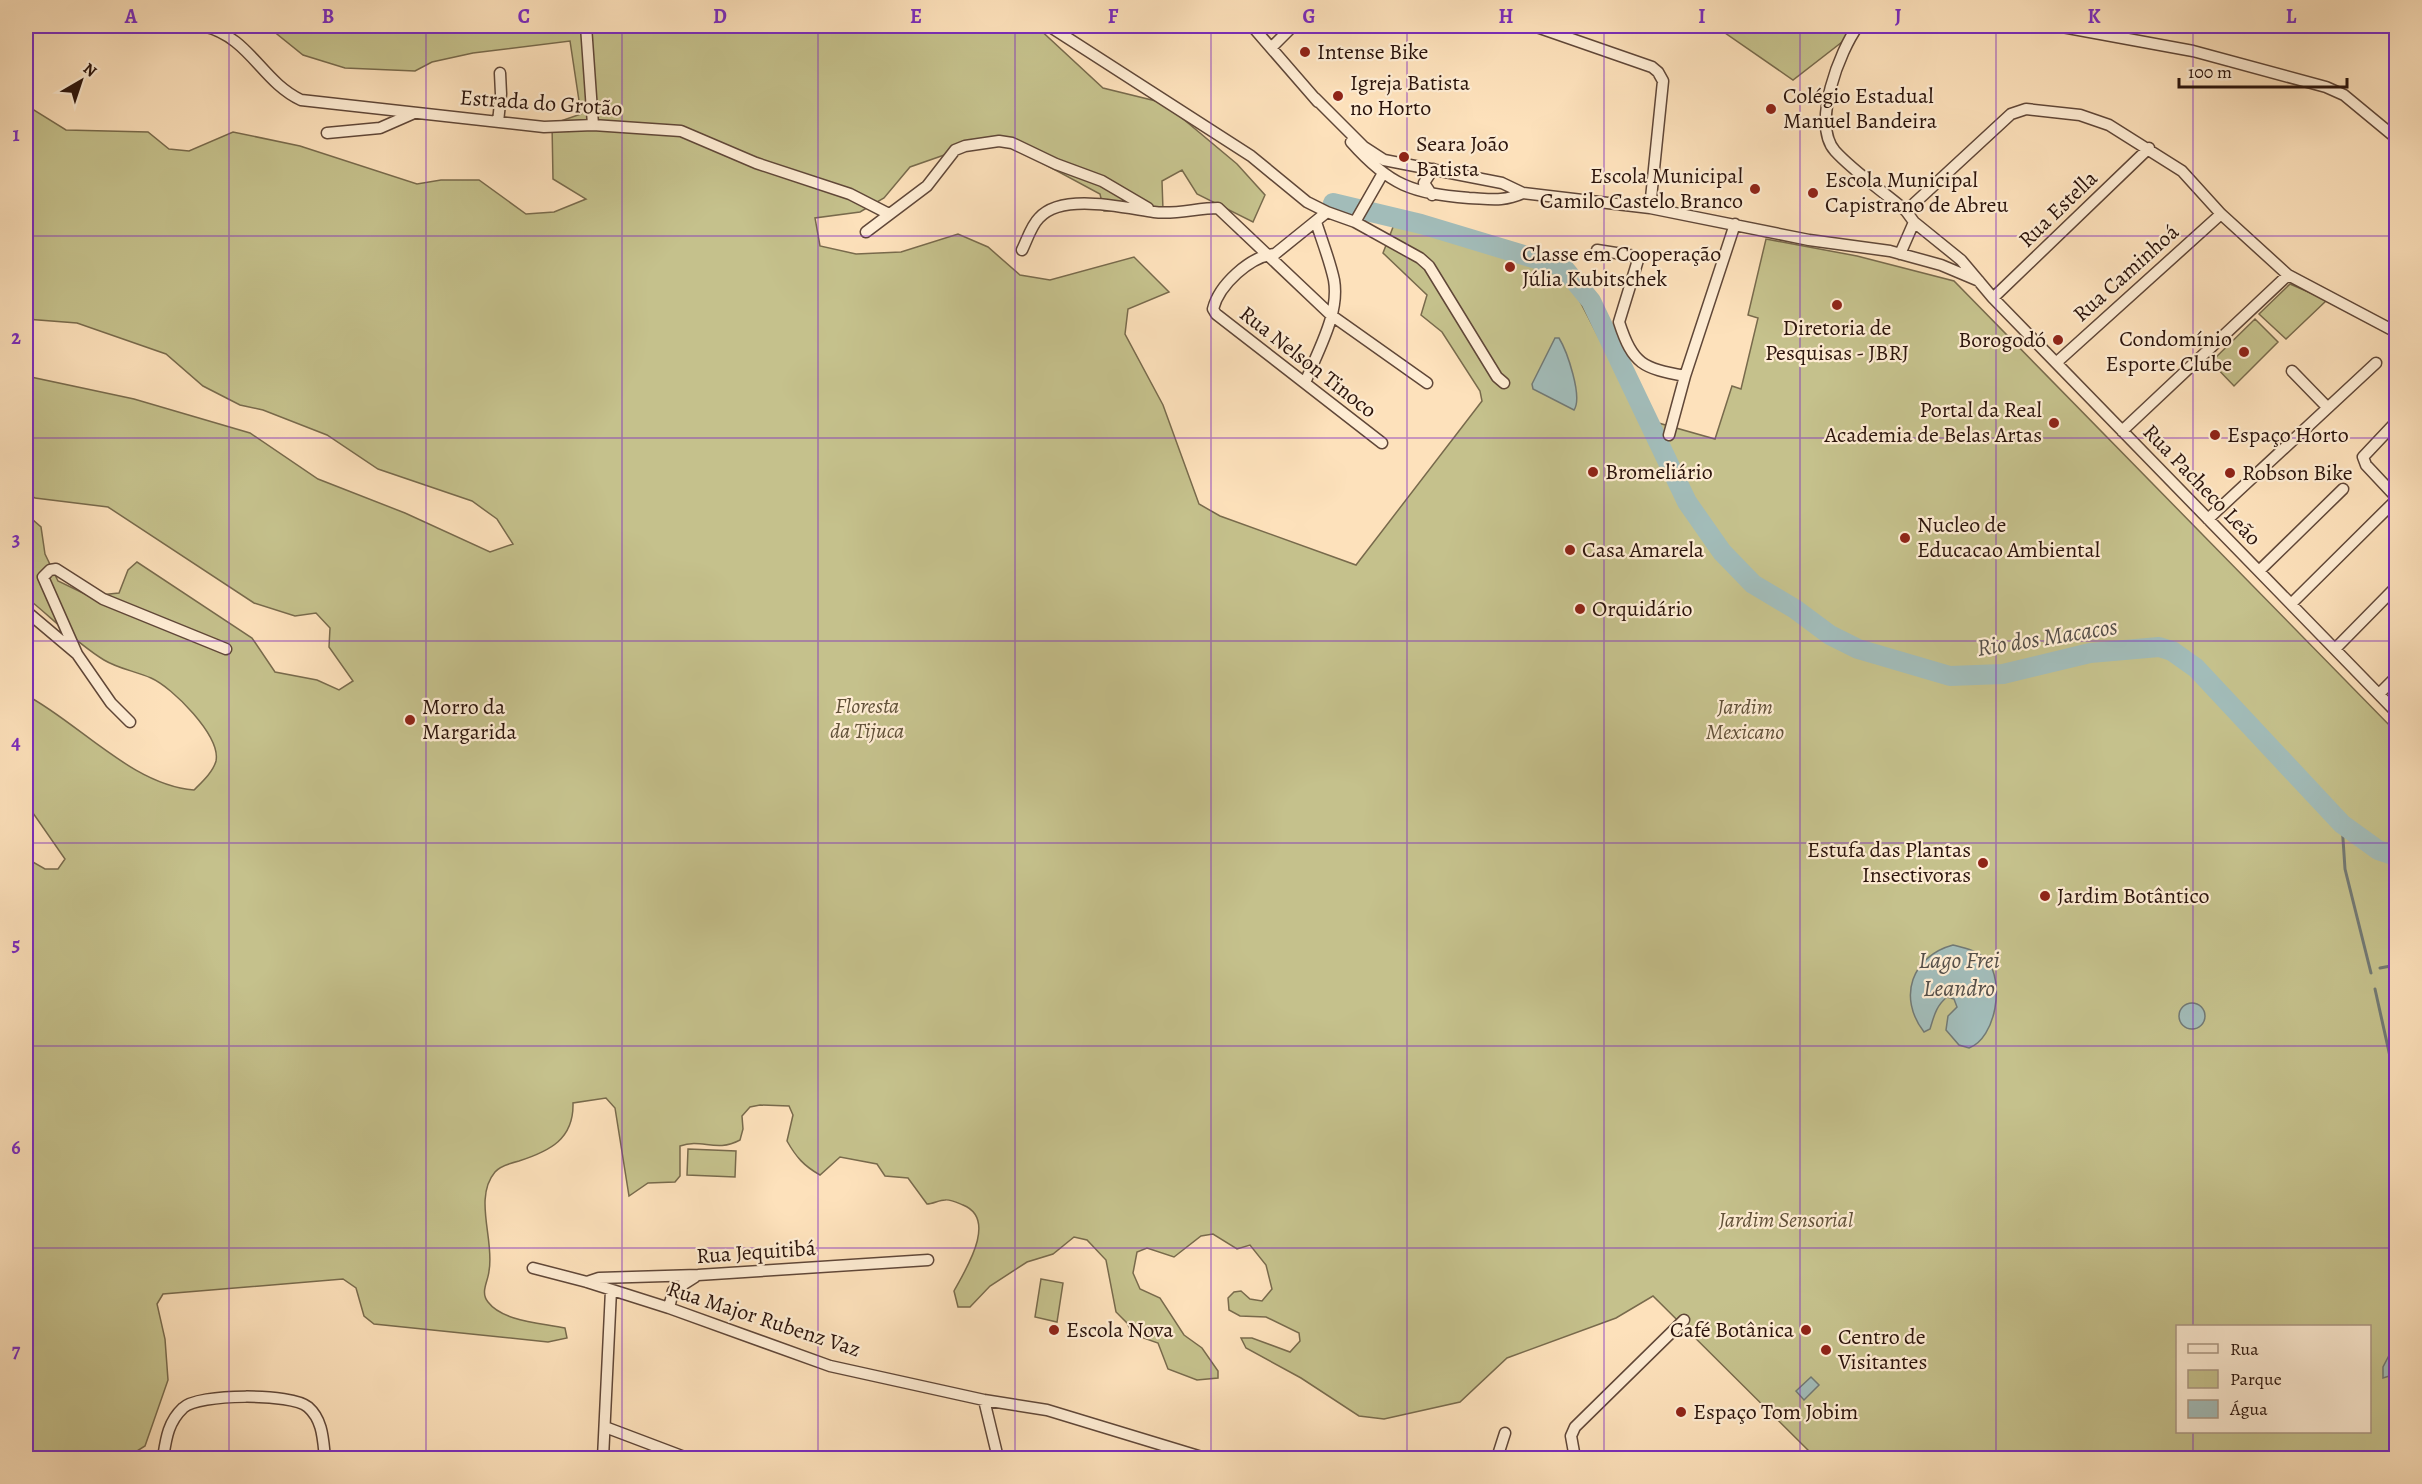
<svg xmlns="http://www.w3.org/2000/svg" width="2422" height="1484" viewBox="0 0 2422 1484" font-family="Alegreya,serif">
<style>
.green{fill:#c5c18c;stroke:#786a4c;stroke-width:1.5;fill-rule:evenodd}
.water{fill:#a2bcb9;stroke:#727974;stroke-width:1.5}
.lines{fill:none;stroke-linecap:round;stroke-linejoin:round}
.stream{stroke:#727974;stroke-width:3}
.river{stroke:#a2bcb9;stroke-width:20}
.minor-casing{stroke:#604738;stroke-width:13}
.minor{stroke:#feecd3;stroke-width:10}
.grid{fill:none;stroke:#7b2cbf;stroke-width:1.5;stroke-opacity:0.55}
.poi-dot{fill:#8f2418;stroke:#feecd3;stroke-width:2}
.labels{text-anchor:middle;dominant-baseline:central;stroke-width:4.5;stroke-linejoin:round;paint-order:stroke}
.poi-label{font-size:22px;fill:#2b140c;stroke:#feecd3;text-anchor:start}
.street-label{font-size:22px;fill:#2b140c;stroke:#feecd3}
.park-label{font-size:22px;font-style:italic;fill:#615139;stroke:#feecd3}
.water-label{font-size:24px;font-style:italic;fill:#554f49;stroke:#feecd3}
.neatline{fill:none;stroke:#7b2cbf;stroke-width:2}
.grid-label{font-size:20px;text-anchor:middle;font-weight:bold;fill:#7b2cbf}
</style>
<rect width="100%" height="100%" fill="#fde1bb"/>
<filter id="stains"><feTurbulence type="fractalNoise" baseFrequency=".00333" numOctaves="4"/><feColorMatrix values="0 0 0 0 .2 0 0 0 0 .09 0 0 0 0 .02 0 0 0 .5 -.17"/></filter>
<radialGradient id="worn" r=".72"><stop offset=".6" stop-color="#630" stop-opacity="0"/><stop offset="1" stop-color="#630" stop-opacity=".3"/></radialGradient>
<!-- green -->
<path class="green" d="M267 26H1036L1103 88 1164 103 1237 164 1265 195 1253 222 1197 194 1182 170 1162 181 1163 210 1104 211 1100 194 1005 143 970 146 910 167 884 198 860 212 815 218 820 246 856 254 901 252 958 234 988 247 1020 275 1050 280 1134 257 1169 292 1128 309 1125 334 1163 405 1199 504 1220 516 1356 565 1482 401 1480 391 1442 332 1421 315 1427 295 1383 253 1395 222 1563 269 1641 418 1715 439 1732 386 1741 389 1758 318 1748 315 1766 239 1857 256 1954 281 2396 732V1458H1816L1653 1296 1616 1318 1507 1358 1460 1402 1384 1419 1359 1416 1301 1378 1246 1348 1241 1338H1252L1290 1352 1300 1341 1299 1333 1266 1317 1240 1316 1229 1310 1228 1298 1234 1292 1241 1291 1250 1299 1262 1301 1272 1289 1266 1265 1250 1245 1237 1249 1213 1234 1201 1236 1174 1257 1147 1248 1137 1252 1133 1273 1140 1289 1160 1298 1184 1335 1202 1348 1218 1371V1378L1197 1380 1168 1369 1158 1343 1132 1334 1127 1323 1116 1312 1106 1260 1087 1240 1074 1237 1053 1254 1027 1262 990 1286 970 1307H958L954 1291C966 1269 998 1219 963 1205 958 1203 950 1199 945 1200 939 1200 933 1204 927 1204L908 1178 885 1176 877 1164 840 1157 820 1175C804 1166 796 1157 787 1141L793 1115 789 1106 760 1105 750 1107 742 1116 743 1129 740 1140C716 1153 702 1138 680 1146V1176L675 1182 648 1183 629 1196 615 1108 606 1098 573 1103C574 1139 550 1151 519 1161 511 1163 500 1166 495 1172 473 1198 495 1241 489 1271 488 1282 480 1292 488 1302 503 1322 543 1323 565 1328L567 1338 548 1342 374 1324 364 1316 356 1288 343 1279 163 1294 157 1304 165 1339 168 1380 145 1446 126 1458H33L26 1451V858L45 869H58L65 859 26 803V695C79 723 132 785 194 790 202 782 213 772 216 761 221 736 172 687 151 678 135 671 119 669 104 660 76 643 51 617 26 597V514L41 527 45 554 58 581 89 596 119 593 128 570 137 562 252 638 275 672 317 680 339 690 353 681 329 647 330 628 316 613 295 616 254 603 108 507 35 498 26 492V376L134 399 250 433 318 479 405 513 490 552 513 544 497 519 472 501 378 469 327 435 263 410 240 405 203 386 166 354 77 323 26 319V105L66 130 148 132 169 149 189 151 233 132 300 146 417 184 441 180H479L526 214 554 212 586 199 553 179 552 124 581 114 570 41 473 53 432 62 415 71 345 68 303 55ZM2178 1326H2370V1432H2178Z
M1715 26H1858L1851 35 1793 80Z
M2290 284 2327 300 2286 339 2259 314Z
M2255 319 2278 342 2234 386 2211 362Z
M688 1149 736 1151 735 1177 687 1175Z
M1041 1279 1063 1283 1057 1322 1035 1317Z"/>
<!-- water -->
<path class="water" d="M1555 338H1559C1567 351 1583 397 1574 410L1533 389 1532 384Z
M1953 945C1965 948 1979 951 1987 960 2005 982 1996 1038 1969 1048L1959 1045 1946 1030 1948 1016 1957 1007 1954 999 1947 997C1936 1006 1934 1016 1930 1029L1924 1032C1897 997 1912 956 1953 945Z
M2179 1016a13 13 0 1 1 26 0a13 13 0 1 1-26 0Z
M2396 1342V1374L2383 1378V1367Z
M1811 1377 1819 1385 1804 1400 1796 1391Z"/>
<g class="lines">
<!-- stream -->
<path class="stream" d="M2342 824 2345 869 2371 973
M2380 968 2396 965
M2375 989 2393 1070
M2394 1078 2396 1090"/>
<!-- river -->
<path class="river" d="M1333 203 1421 224 1563 267 1591 301 1687 502 1722 552 1753 584 1795 609 1830 635 1858 649 1950 676 2003 674 2090 653 2159 647 2172 651 2196 668 2342 824 2378 850 2396 856"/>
<!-- minor casing -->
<g class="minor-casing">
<path id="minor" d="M203 26C250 37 261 81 301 100L544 127 593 125 681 131 756 163 850 194 889 214
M586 26 593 125
M1049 26 1251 156 1307 202 1327 212
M1252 26 1318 102
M1534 26 1652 67 1658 72 1663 81 1650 208
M1858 26C1840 50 1811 124 1835 151 1854 172 1884 192 1906 211L1914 222 1961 260 1993 298 2396 712
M2057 26 2193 51 2326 87 2344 95 2396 138
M1272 47 1293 26
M1315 98 1364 147 1384 160 1502 183 1523 193 1650 208 1809 240 1890 251 1941 265 1979 281
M498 122 501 94 500 73
M327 133 380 128 412 114
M1351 142C1390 186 1412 193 1469 198 1491 199 1503 202 1523 193
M1432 195 1424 183 1433 169
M1906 211 2011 114 2026 109 2080 115 2109 125 2182 171 2221 214 2288 275 2396 332
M1355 222 1383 173
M866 232 927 186 955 150 965 146 999 141 1012 143 1056 164 1102 181 1148 208
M1022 250C1027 240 1031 226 1039 218 1062 192 1125 208 1154 212 1175 215 1197 208 1218 208L1331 315 1427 383
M1597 250 1635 256 1638 260 1619 322C1633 365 1643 368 1685 376
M1900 254 1914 222
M1993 298 2149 148
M2057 362 2221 214
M2292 371 2327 407
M1305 383C1317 352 1340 314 1334 280 1330 261 1322 241 1316 222
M2396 422 2363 457 2366 465 2396 497
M2122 431 2288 275
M1669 435 1685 376 1735 224
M1382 443 1216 314 1213 309C1219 285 1250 256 1275 254L1327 212 1355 222 1420 258 1429 266 1497 377 1504 383
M2208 519 2376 363
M2259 571 2343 489
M2291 604 2396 500
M26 611 77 654 111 703 130 722
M2335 649 2396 587
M77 654 43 577 50 570 56 569 103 599 226 649
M2379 694 2396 677
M533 1268 587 1282 669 1308 830 1366 984 1400 1047 1410 1205 1458
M587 1282 599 1278 698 1275 928 1260
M669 1308 673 1291 695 1277
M984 1400 998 1458
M605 1427 687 1458
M163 1458C166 1439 168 1422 183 1408 198 1393 292 1393 308 1407 323 1420 323 1440 325 1458
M603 1458 611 1290
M1497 1458 1505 1433
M1575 1458 1571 1436 1575 1427 1684 1320"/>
</g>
<!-- minor -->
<use href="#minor" class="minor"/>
</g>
<!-- grid -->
<path class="grid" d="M229 26V1458M426 26V1458M622 26V1458M818 26V1458M1015 26V1458M1211 26V1458M1407 26V1458M1604 26V1458M1800 26V1458M1996 26V1458M2193 26V1326M26 236H2396M26 438H2396M26 641H2396M26 843H2396M26 1046H2396M26 1248H2396M2193 1432V1458"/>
<!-- markers -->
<g class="poi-dot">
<circle cx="1305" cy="52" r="6"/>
<circle cx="1338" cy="96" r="6"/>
<circle cx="1771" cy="109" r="6"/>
<circle cx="1404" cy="157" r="6"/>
<circle cx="1755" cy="189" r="6"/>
<circle cx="1813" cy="193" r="6"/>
<circle cx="1510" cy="267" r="6"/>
<circle cx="1837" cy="305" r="6"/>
<circle cx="2058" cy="340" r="6"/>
<circle cx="2244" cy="352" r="6"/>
<circle cx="2054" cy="423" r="6"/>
<circle cx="2215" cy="435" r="6"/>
<circle cx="1593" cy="472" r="6"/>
<circle cx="2230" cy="473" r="6"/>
<circle cx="1905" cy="538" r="6"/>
<circle cx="1570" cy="550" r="6"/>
<circle cx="1580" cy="609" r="6"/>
<circle cx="410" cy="720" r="6"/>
<circle cx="1983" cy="863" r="6"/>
<circle cx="2045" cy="896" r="6"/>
<circle cx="1054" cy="1330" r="6"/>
<circle cx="1806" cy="1330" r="6"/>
<circle cx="1826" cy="1350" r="6"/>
<circle cx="1681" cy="1412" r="6"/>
</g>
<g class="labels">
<!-- poi labels -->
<g class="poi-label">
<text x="1317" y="52">Intense Bike</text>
<text x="1350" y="83">Igreja Batista<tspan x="1350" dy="25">no Horto</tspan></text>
<text x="1783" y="96">Colégio Estadual<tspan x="1783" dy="25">Manuel Bandeira</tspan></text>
<text x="1416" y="144">Seara João<tspan x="1416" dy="25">Batista</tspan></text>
<text x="1743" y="176" text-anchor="end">Escola Municipal<tspan x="1743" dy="25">Camilo Castelo Branco</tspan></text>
<text x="1825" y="180">Escola Municipal<tspan x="1825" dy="25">Capistrano de Abreu</tspan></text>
<text x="1522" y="254">Classe em Cooperação<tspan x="1522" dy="25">Júlia Kubitschek</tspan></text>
<text x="1837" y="328" text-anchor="middle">Diretoria de<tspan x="1837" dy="25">Pesquisas - JBRJ</tspan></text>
<text x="2232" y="339" text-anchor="end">Condomínio<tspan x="2232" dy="25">Esporte Clube</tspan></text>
<text x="2046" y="340" text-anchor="end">Borogodó</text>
<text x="2042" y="410" text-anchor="end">Portal da Real<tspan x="2042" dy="25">Academia de Belas Artas</tspan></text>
<text x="2227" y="435">Espaço Horto</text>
<text x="1605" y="472">Bromeliário</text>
<text x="2242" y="473">Robson Bike</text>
<text x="1917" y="525">Nucleo de<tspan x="1917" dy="25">Educacao Ambiental</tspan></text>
<text x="1582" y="550">Casa Amarela</text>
<text x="1592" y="609">Orquidário</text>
<text x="422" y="707">Morro da<tspan x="422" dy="25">Margarida</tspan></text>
<text x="1971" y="850" text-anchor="end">Estufa das Plantas<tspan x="1971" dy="25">Insectivoras</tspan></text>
<text x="2057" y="896">Jardim Botântico</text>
<text x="1066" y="1330">Escola Nova</text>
<text x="1794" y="1330" text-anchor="end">Café Botânica</text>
<text x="1838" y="1337">Centro de<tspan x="1838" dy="25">Visitantes</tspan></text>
<text x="1693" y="1412">Espaço Tom Jobim</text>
</g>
<!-- street labels -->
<g class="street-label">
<text transform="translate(541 103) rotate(4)">Estrada do Grotão</text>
<text transform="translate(2058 209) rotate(-44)">Rua Estella</text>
<text transform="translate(2126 273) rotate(-42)">Rua Caminhoá</text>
<text transform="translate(1308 362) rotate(38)">Rua Nelson Tinoco</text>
<text transform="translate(2202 485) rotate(46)">Rua Pacheco Leão</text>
<text transform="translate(756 1252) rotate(-4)">Rua Jequitibá</text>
<text transform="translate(764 1319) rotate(18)">Rua Major Rubenz Vaz</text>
</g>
<!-- park labels -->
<g class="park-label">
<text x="867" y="706">Floresta<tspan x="867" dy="25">da Tijuca</tspan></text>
<text x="1745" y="707">Jardim<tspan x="1745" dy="25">Mexicano</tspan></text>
<text x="1786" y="1220">Jardim Sensorial</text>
</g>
<!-- water labels -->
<g class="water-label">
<text transform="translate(2047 637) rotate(-9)">Rio dos Macacos</text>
<text x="1959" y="960">Lago Frei<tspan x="1959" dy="28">Leandro</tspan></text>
</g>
</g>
<!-- margin -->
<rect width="2422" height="1484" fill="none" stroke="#fde1bb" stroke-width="66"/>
<!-- legend -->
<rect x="2176" y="1325" width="195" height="108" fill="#feecd3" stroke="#aa9683" stroke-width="1.5"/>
<rect x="2188" y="1344" width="30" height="9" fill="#feecd3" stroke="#aa9683" stroke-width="1.5"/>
<text x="2230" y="1355" font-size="18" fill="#2b140c">Rua</text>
<rect x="2188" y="1370" width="30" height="18" fill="#c5c18c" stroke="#aa9683" stroke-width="1.5"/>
<text x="2230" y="1385" font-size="18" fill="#2b140c">Parque</text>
<rect x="2188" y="1400" width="30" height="18" fill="#a2bcb9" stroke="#aa9683" stroke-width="1.5"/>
<text x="2230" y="1415" font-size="18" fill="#2b140c">Água</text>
<!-- north arrow -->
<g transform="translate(81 81) rotate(39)" stroke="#feecd3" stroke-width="4.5" paint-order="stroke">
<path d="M0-4.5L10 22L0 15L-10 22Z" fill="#2b140c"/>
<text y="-9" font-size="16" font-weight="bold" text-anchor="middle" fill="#2b140c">N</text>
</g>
<!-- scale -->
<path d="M2179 78v9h168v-9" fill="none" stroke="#2b140c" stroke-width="3"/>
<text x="2188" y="78" font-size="18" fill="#2b140c" stroke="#feecd3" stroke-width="4.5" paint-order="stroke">100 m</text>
<rect x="33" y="33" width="2356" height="1418" class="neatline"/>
<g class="grid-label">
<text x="131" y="23">A</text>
<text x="328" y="23">B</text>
<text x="524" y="23">C</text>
<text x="720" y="23">D</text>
<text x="916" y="23">E</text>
<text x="1113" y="23">F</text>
<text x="1309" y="23">G</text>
<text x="1506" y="23">H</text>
<text x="1702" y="23">I</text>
<text x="1898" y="23">J</text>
<text x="2094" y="23">K</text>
<text x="2291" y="23">L</text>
<text x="16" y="141">1</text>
<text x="16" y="344">2</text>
<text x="16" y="546">3</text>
<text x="16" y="749">4</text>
<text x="16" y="951">5</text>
<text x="16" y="1154">6</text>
<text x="16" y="1357">7</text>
</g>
<rect width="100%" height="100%" filter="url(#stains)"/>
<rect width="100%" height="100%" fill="url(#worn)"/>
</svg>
